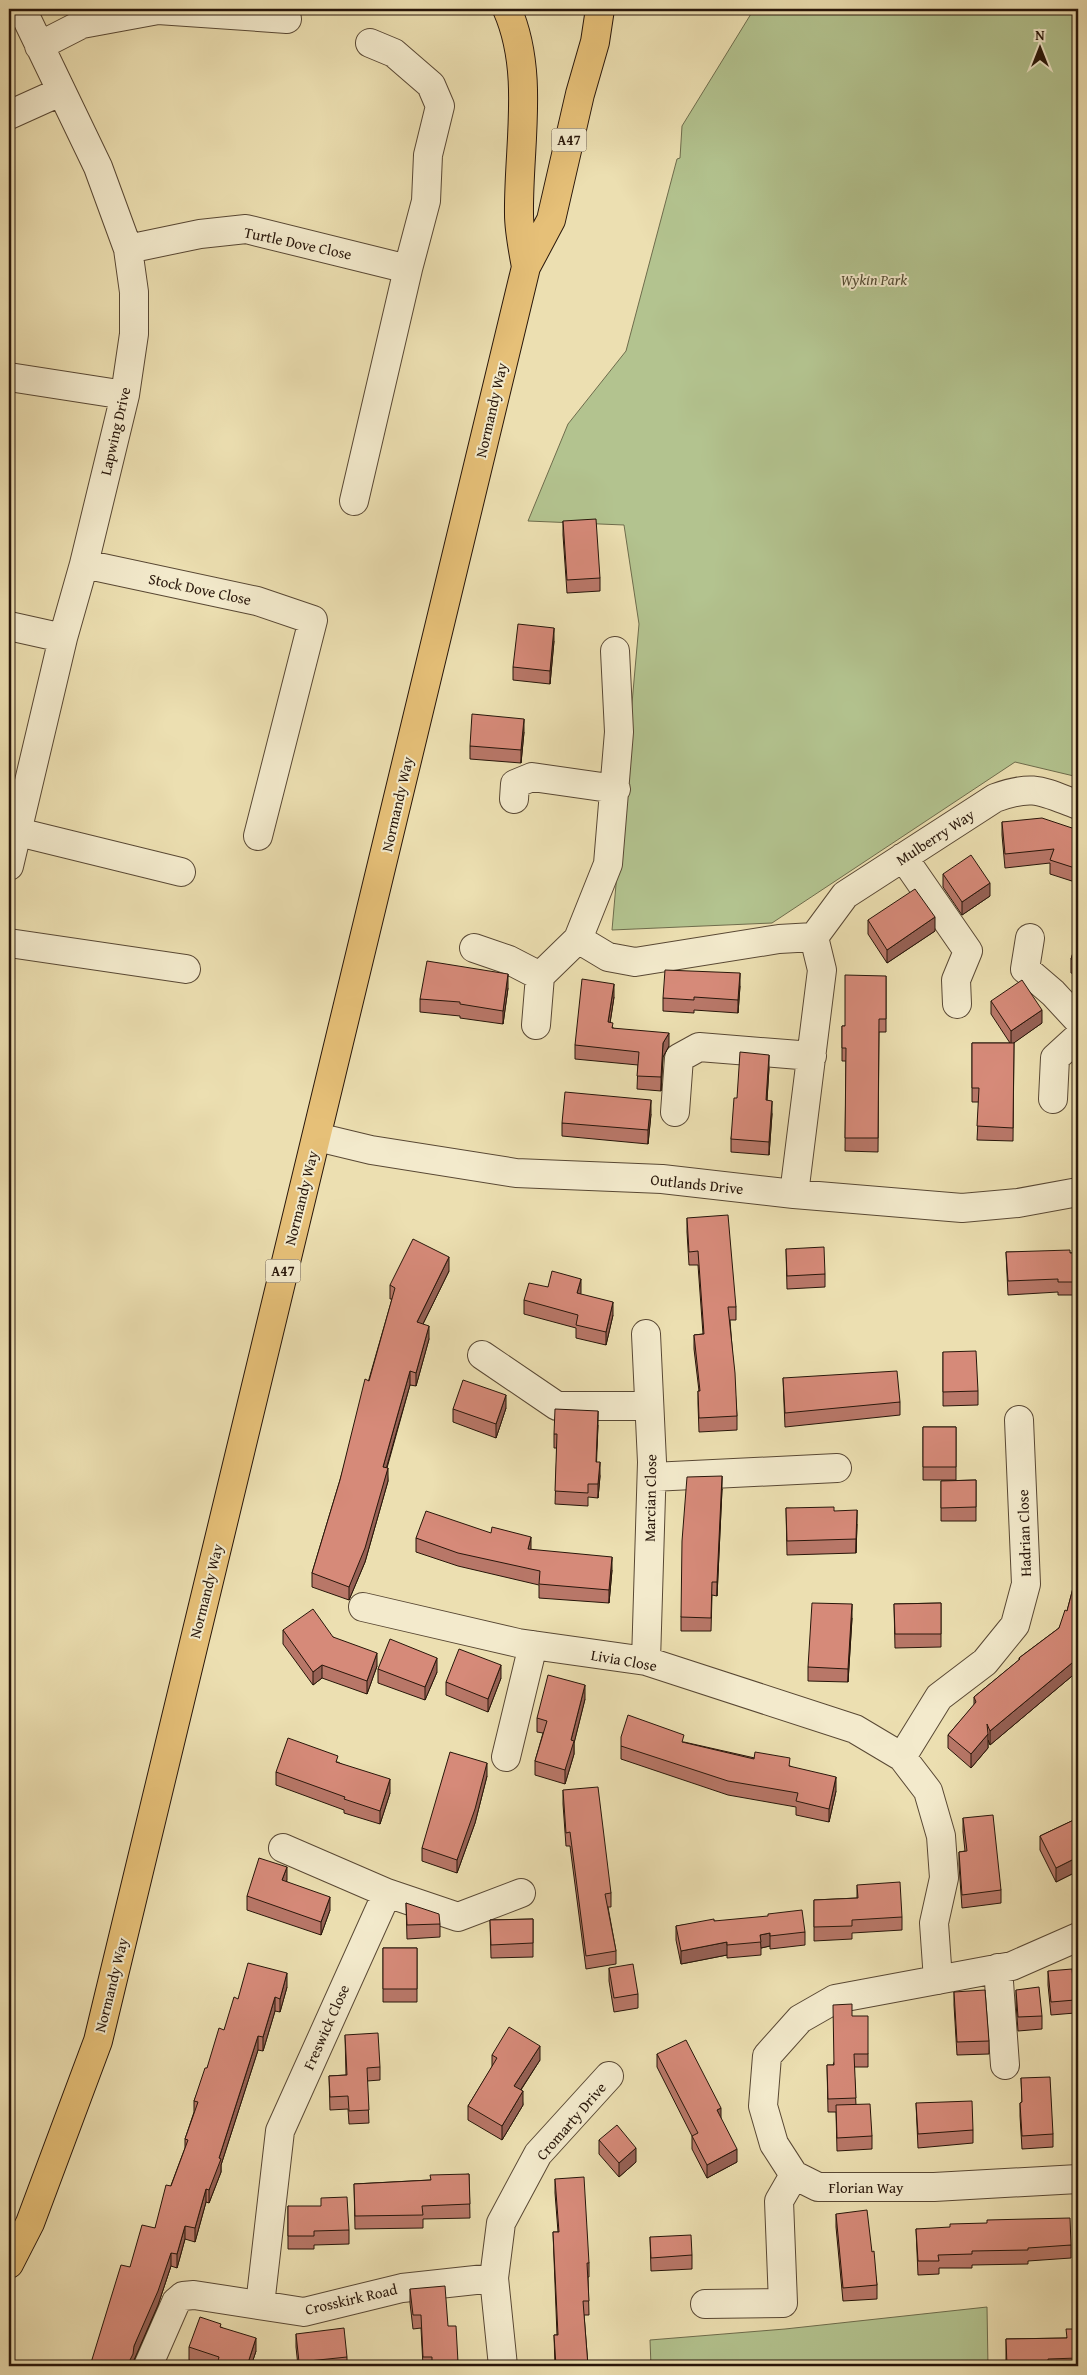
<svg xmlns="http://www.w3.org/2000/svg" width="1087" height="2375" viewBox="0 0 1087 2375" font-family="'Gentium Book Plus',serif">
<style>
.green{fill:#b3c38f;stroke:#6e6c4c}
.lines{fill:none;stroke-linecap:round;stroke-linejoin:round}
.minor-casing{stroke:#594834;stroke-width:30}
.major-casing{stroke:#28160a;stroke-width:30}
.minor{stroke:#f3eacc;stroke-width:28}
.major{stroke:#e6c078;stroke-width:28}
.wall{fill:#b87768;stroke:#28160a}
.shaded-wall{fill:#966155;stroke:#28160a}
.building{fill:#d68a79;stroke:#28160a}
.labels{text-anchor:middle;dominant-baseline:central;stroke-width:4;stroke-linejoin:round;paint-order:stroke}
.shield{fill:#f3eacc;stroke:#655644;stroke-width:1}
.shield-label{font-size:14px;font-weight:bold;fill:#28160a}
.street-label{font-size:15px;fill:#28160a;stroke:#f3eacc}
.park-label{font-size:15px;font-style:italic;fill:#524a32;stroke:#f3eacc}
</style>
<rect width="100%" height="100%" fill="#ecdfb1"/>
<filter id="stains"><feTurbulence type="fractalNoise" baseFrequency=".004" numOctaves="4"/><feColorMatrix values="0 0 0 0 .2 0 0 0 0 .09 0 0 0 0 .02 0 0 0 .5 -.17"/></filter>
<radialGradient id="worn" r=".72"><stop offset=".6" stop-color="#630" stop-opacity="0"/><stop offset="1" stop-color="#630" stop-opacity=".3"/></radialGradient>
<!-- green -->
<path class="green" d="M754 9H1078V777L1015 762 772 923 612 930 639 624 624 525 528 521 568 424 626 351 677 159 680 158 682 126Z
M987 2307 988 2366H651L650 2340 785 2329Z"/>
<g class="lines">
<!-- minor casing -->
<g class="minor-casing">
<path id="minor" d="M39 46 82 24 158 10 287 19
M9 115 60 92
M128 249 200 234 246 229 408 269
M9 377 125 395
M354 501 408 269 426 201 428 155 440 106 431 85 394 53 370 43
M84 564 257 601 313 620 258 836
M9 626 63 638
M514 799 515 784 532 777 616 789
M18 832 181 872
M903 857 968 951 956 980 957 1004
M9 866 63 638 84 564 125 395 134 334V292L128 249 98 167 22 9
M1030 938 1025 969 1053 993 1078 1020
M578 939 608 957 635 962 779 939 814 937 845 895 995 798C1034 784 1041 791 1078 805
M9 943 186 969
M474 948 509 960 540 976
M536 1025 540 976 578 939 608 864 619 732 615 651
M1053 1099 1055 1058 1078 1037
M675 1112 679 1058 699 1047 812 1056
M317 1137 371 1150 516 1173 662 1179 794 1194 962 1208 1018 1203 1078 1192
M794 1194 822 970 814 937
M646 1334 652 1462 646 1661
M482 1355 557 1406H649
M652 1477 837 1468
M363 1607 518 1643 646 1661 855 1729 902 1757
M506 1757 533 1645
M283 1848 387 1893
M1078 1937 1012 1966 835 1999 800 2019 767 2056 763 2106 774 2144 794 2175 818 2187H934L1078 2179
M998 1968 1005 2065
M938 1980 934 1923 944 1878 941 1836 928 1791 902 1757 939 1697 985 1662 1015 1625 1026 1584 1019 1420
M705 2304 783 2303 779 2201 794 2175
M260 2305 280 2131 387 1893 458 1917 521 1893
M148 2366 176 2302 183 2296 194 2295 304 2312 402 2288 494 2278
M503 2366 494 2278 501 2223 538 2154 609 2076"/>
</g>
<!-- major casing -->
<g class="major-casing">
<path id="major" d="M507 9C535 72 518 147 519 214 519 231 523 250 526 267
M9 2264 30 2223 98 2041 526 267 551 220 580 94 595 42 600 9"/>
</g>
<!-- minor -->
<use href="#minor" class="minor"/>
<!-- major -->
<use href="#major" class="major"/>
</g>
<!-- wall -->
<path class="wall" d="M563 521 600 578V591L567 593 563 535Z
M554 641 550 684 513 680V667Z
M524 732 521 763 470 759V746Z
M1002 822 1078 830V883L1050 874V863L1005 868 1002 835Z
M943 874 990 896 962 915 943 887Z
M868 920 935 931 887 963 868 934Z
M1078 937V975L1071 973V959Z
M886 976V1032H879L878 1152 845 1151 846 1061H842V1026H845Z
M740 986 738 1013 694 1010V1013L663 1011V998Z
M508 988 503 1024 460 1018V1016L420 1012V999Z
M614 997 610 1023 613 1028 669 1046 663 1057 661 1091 637 1089 638 1065 575 1059V1045Z
M991 1001 1042 1023 1013 1043H1014L1013 1141 977 1140 979 1102H972V1043H1010L991 1014Z
M769 1068 767 1100 772 1114 769 1155 731 1152V1139L737 1098Z
M651 1114 648 1144 562 1136V1123Z
M687 1218 736 1307V1320H730L737 1416V1430L699 1432 698 1404V1391H699L694 1349V1335L703 1334 698 1265H689L687 1232Z
M786 1249 825 1274V1287L787 1289Z
M1006 1252 1078 1253V1295H1058V1292L1008 1295Z
M449 1271 423 1324 429 1339 416 1386 410 1385 387 1468 388 1481 365 1562 349 1600 312 1587V1573L340 1480 392 1299H390V1285Z
M548 1287 581 1293 580 1294 613 1315 606 1345 576 1338V1328L524 1314V1300Z
M943 1352 978 1391V1405L943 1406Z
M783 1378 900 1402V1415L785 1427Z
M506 1408 496 1438 453 1422V1409Z
M598 1425 596 1462 600 1476 598 1498 588 1497V1506L555 1504 557 1448H554V1434Z
M923 1427H956V1480H923Z
M976 1480V1521H941V1481Z
M722 1489 717 1596 712 1595 711 1631H681V1617Z
M786 1508 834 1511 857 1524 856 1553 787 1555Z
M416 1538 531 1550 612 1570 609 1603 539 1598V1585L458 1566 416 1552Z
M1078 1569V1671L990 1745 988 1740V1748L971 1768 948 1748V1735L974 1705V1697L1019 1660V1658L1059 1628 1067 1611Z
M941 1603V1647L895 1648 894 1604Z
M852 1618 848 1682 808 1681V1667Z
M283 1630 333 1637 377 1666 367 1694 322 1678 313 1685 283 1644Z
M378 1669 437 1672 425 1700 378 1683Z
M501 1678 488 1712 446 1695V1682Z
M585 1699 574 1743V1754L565 1784 535 1775V1761L543 1733 537 1732V1718Z
M684 1742 790 1766 836 1791 829 1822 796 1815V1807L728 1795 621 1759V1746Z
M338 1762 390 1793 380 1824 344 1813V1810L276 1785V1772Z
M487 1776 475 1823 457 1873 422 1861V1848Z
M563 1790 611 1893V1907H608L616 1951V1964L586 1969 570 1846H566L563 1804Z
M963 1818 1001 1890V1903L962 1908 959 1865V1852L965 1851 963 1832Z
M1078 1818V1871L1056 1882 1040 1850V1836Z
M287 1880 286 1881 330 1910 321 1935 247 1910V1896Z
M857 1885 902 1917V1930L852 1933V1939L814 1941V1900L857 1898Z
M406 1903 440 1924V1937L407 1939Z
M533 1919V1957L491 1958 490 1920Z
M714 1921 805 1932V1945L770 1949V1946L761 1948V1955L727 1958V1955L681 1964 676 1940V1926Z
M383 1948H417V2002H383Z
M609 1968 638 1994V2008L614 2012 609 1981Z
M1048 1971 1075 2000V2013L1051 2015 1048 1985Z
M287 1987 280 2012 275 2011 263 2051 258 2050 221 2165V2172L209 2203 206 2202 195 2242 185 2239 177 2268 171 2266 158 2305 134 2360 133 2366H90L130 2267 155 2228 185 2148V2139L194 2112V2101L207 2068 238 1999Z
M1016 1990 1042 2016V2029L1018 2031 1016 2003Z
M954 1992 989 2041V2054L957 2055 954 2005Z
M852 2016 868 2054V2067H854L856 2105 872 2136V2149L837 2151 836 2112H828L827 2065H833Z
M345 2035 380 2067V2080L367 2081 369 2123 349 2124 348 2109 330 2110 329 2076 346 2075Z
M657 2054 737 2162 707 2178 692 2149V2136L657 2067Z
M492 2055 540 2060 521 2090 523 2105 502 2140 468 2120V2106L492 2067Z
M1021 2078 1053 2134V2147L1022 2149 1020 2116V2103L1022 2102Z
M916 2103 973 2130V2143L918 2148Z
M599 2140 636 2162 619 2177 599 2154Z
M469 2174 470 2218 423 2219V2228L355 2229 354 2184 430 2180Z
M555 2179 589 2263V2277H588L589 2315H584L588 2366H555L554 2335H557L553 2232H558L555 2193Z
M288 2206 349 2230V2244L314 2245V2249H288Z
M836 2214 872 2252 877 2285V2299L843 2301 836 2227Z
M916 2229 1071 2245V2258L1028 2261V2264L972 2265V2268H939V2274L918 2275Z
M650 2237 692 2255V2269L651 2271Z
M410 2289 448 2326 458 2362 469 2366H423L421 2328 413 2329 410 2303Z
M221 2327 256 2351 251 2366H207L189 2360V2347Z
M1078 2329V2366H1006V2339L1066 2338Z
M296 2334 347 2357V2366H298L296 2347Z"/>
<!-- shaded-wall -->
<path class="shaded-wall" d="M554 628V641L550 684V671Z
M524 719V732L521 763V750Z
M990 883V896L962 915V902Z
M935 917V931L887 963V950Z
M740 973V986L738 1013V1000Z
M508 974V988L503 1024V1011Z
M614 984V997L608 1036V1022Z
M1042 1010V1023L1011 1045V1031Z
M669 1033V1046L663 1057 661 1091V1077L663 1043Z
M769 1055V1068L766 1114V1100Z
M651 1100V1114L648 1144V1130Z
M772 1101V1114L769 1155V1142Z
M449 1257V1271L417 1336V1322Z
M581 1279V1293L577 1307V1293Z
M613 1302V1315L606 1345V1332Z
M429 1326V1339L416 1386V1373Z
M410 1371V1385L397 1430 383 1480V1467L397 1417Z
M506 1395V1408L496 1438V1424Z
M598 1411V1425L596 1476V1462Z
M600 1462V1476L598 1498V1484Z
M388 1468V1481L365 1562 349 1600V1587Z
M722 1476V1489L717 1596V1582Z
M857 1510V1524L856 1553V1539Z
M531 1537V1550L528 1549Z
M612 1557V1570L609 1603V1590Z
M852 1604V1618L848 1682V1669Z
M377 1653V1666L367 1694V1681Z
M437 1658V1672L425 1700V1687Z
M1078 1658V1671L990 1745V1731Z
M322 1665V1678L313 1685V1672Z
M501 1665V1678L488 1712V1699Z
M585 1685V1699L574 1743V1754L565 1784V1770L571 1740Z
M988 1734V1748L971 1768V1754Z
M487 1763V1776L475 1823 457 1873V1860Z
M836 1777V1791L829 1822V1809Z
M390 1779V1793L380 1824V1811Z
M1078 1857V1871L1056 1882V1868Z
M287 1867V1880L282 1893V1880Z
M330 1897V1910L321 1935V1922Z
M770 1933V1946L761 1948 760 1935Z
M727 1942V1955L681 1964V1951Z
M287 1973V1987L280 2012V1999Z
M275 1997V2011L263 2051V2037Z
M258 2036V2050L221 2165V2172L209 2203V2190L219 2158Z
M540 2046V2060L514 2100V2086Z
M523 2091V2105L502 2140V2126Z
M721 2108V2121L717 2110Z
M636 2148V2162L619 2177V2163Z
M737 2149V2162L707 2178V2165Z
M206 2189V2202L195 2242V2228Z
M185 2226V2239L177 2268V2254Z
M171 2253V2266L158 2305 134 2360 133 2366H127L134 2346Z
M256 2338V2351L251 2366H247Z"/>
<!-- building -->
<path class="building" d="M596 519 600 578 567 580 563 521Z
M518 624 554 628 550 671 513 667Z
M472 714 524 719 521 750 470 746Z
M1042 818 1078 830V869L1050 860 1054 849 1005 854 1002 822Z
M971 855 990 883 962 902 943 874Z
M915 889 935 917 887 950 868 920Z
M1078 937V962L1071 959Z
M427 961 508 974 503 1011 460 1004V1002L420 999Z
M665 970 740 973 738 1000 694 997V1000L663 998Z
M845 975 886 976V1019H879L878 1138H845L846 1048H842V1026H845Z
M582 979 614 984 608 1022 613 1023 612 1028 669 1033 663 1043 661 1077 637 1076 639 1052 575 1045Z
M1022 980 1042 1010 1011 1031 991 1001Z
M972 1043H1014L1013 1128 977 1126 979 1088H972Z
M740 1052 769 1055 766 1100 772 1101 769 1142 731 1139 734 1098H737Z
M565 1092 651 1100 648 1130 562 1123Z
M728 1215 736 1307H728L735 1373 737 1416 699 1418 698 1391H700L694 1335 704 1334 698 1251 689 1252 687 1218Z
M413 1239 449 1257 417 1322 429 1326 416 1373 410 1371 397 1417 383 1467 388 1468 365 1548 349 1587 312 1573 340 1480 365 1379 369 1381 395 1288 390 1285Z
M824 1247 825 1274 787 1276 786 1249Z
M1070 1250V1253H1078V1282H1058V1279L1008 1281 1006 1252Z
M552 1271 581 1279 577 1293 613 1302 606 1332 576 1325 578 1315 524 1300 529 1283 548 1287Z
M1077 1346H1078V1377Z
M976 1351 978 1391 943 1392V1352Z
M897 1371 900 1402 785 1413 783 1378Z
M463 1380 506 1395 496 1424 453 1409Z
M555 1409 598 1411 596 1462H600L598 1484H588V1493L555 1491 557 1434H554Z
M923 1427H956V1467H923Z
M722 1476 717 1582H712L711 1618 681 1617 682 1541 687 1477Z
M976 1480V1507L941 1508V1481Z
M834 1507V1511L857 1510 856 1539 787 1541 786 1508Z
M426 1511 491 1533 492 1527 531 1537 528 1549 612 1557 609 1590 539 1584 540 1571 458 1553 416 1538Z
M1078 1569V1658L990 1731 987 1724 988 1734 971 1754 948 1735 976 1702 974 1697 1020 1659 1019 1658 1059 1628 1065 1610 1067 1611Z
M812 1603 852 1604 848 1669 808 1667Z
M941 1603V1634H895L894 1604Z
M313 1609 333 1637 377 1653 367 1681 322 1665 313 1672 283 1630Z
M390 1639 437 1658 425 1687 378 1669Z
M459 1649 501 1665 488 1699 446 1682Z
M548 1675 585 1685 571 1740 574 1741 565 1770 535 1761 547 1721 537 1718Z
M628 1715 684 1735 682 1742 754 1759 755 1752 790 1758 789 1766 836 1777 829 1809 796 1801 798 1793 728 1781 621 1746V1737Z
M288 1738 338 1756 336 1762 390 1779 380 1811 344 1799 345 1797 276 1772Z
M450 1752 487 1763 475 1809 457 1860 422 1848Z
M598 1787 611 1893 605 1894 616 1951 586 1956 570 1832 566 1833 563 1790Z
M993 1815 1001 1890 962 1895 959 1852 967 1851 963 1818Z
M1078 1818V1857L1056 1868 1040 1836Z
M259 1858 287 1867 282 1880 330 1897 321 1922 247 1896Z
M900 1882 902 1917 852 1920V1926L814 1927V1900L858 1898 857 1885Z
M406 1903 439 1914 440 1924 407 1925Z
M802 1910 805 1932 770 1936V1933L760 1935 761 1942 727 1945V1942L681 1951 676 1926 714 1919V1921L768 1916V1914Z
M533 1919V1943L491 1945 490 1920Z
M383 1948H417V1989H383Z
M248 1963 287 1973 280 1999 275 1997 263 2037 258 2036 219 2158 221 2159 209 2190 206 2189 195 2228 185 2226 177 2254 171 2253 158 2291 134 2346 133 2354 127 2366H90L121 2265 130 2267 142 2225 155 2228 166 2185 171 2186 188 2140 185 2139 198 2102 194 2101 205 2068H207L219 2028 224 2030 234 1997 238 1999Z
M633 1964 638 1994 614 1998 609 1968Z
M1072 1969 1075 2000 1051 2002 1048 1971Z
M1039 1987 1042 2016 1018 2017 1016 1990Z
M985 1990 989 2041 957 2042 954 1992Z
M852 2004V2016H868V2054H854L856 2098 828 2099 827 2065H834L833 2005Z
M509 2027 540 2046 514 2086 523 2091 502 2126 468 2106 497 2058 492 2055Z
M378 2033 380 2067 367 2068 369 2110 349 2111 348 2096 330 2097 329 2076 347 2075 345 2035Z
M686 2040 721 2108 717 2110 737 2149 707 2165 692 2136 698 2133 657 2054Z
M1050 2077 1053 2134 1022 2136 1020 2103 1022 2102 1021 2078Z
M972 2101 973 2130 918 2134 916 2103Z
M870 2104 872 2136 837 2138 836 2105Z
M617 2125 636 2148 619 2163 599 2140Z
M469 2174 470 2204 422 2206 423 2215 355 2216 354 2184 431 2180 430 2175Z
M584 2177 589 2263H587L589 2301H583L588 2366H556L554 2335H558L553 2232H559L555 2179Z
M347 2197 349 2230 314 2231V2236H288V2206H321V2198Z
M867 2210 872 2252 874 2251 877 2285 843 2288 836 2214Z
M1070 2218 1071 2245 1028 2248V2250L972 2251V2254L938 2255 939 2261H918L916 2229 950 2227V2224L987 2223V2220Z
M691 2235 692 2255 651 2258 650 2237Z
M445 2286 448 2326H456L458 2362 468 2361 469 2366H432V2357H423L421 2315H413L410 2289Z
M200 2317 221 2324 220 2327 256 2338 247 2366H235L218 2361 219 2357 189 2347Z
M344 2328 347 2357 299 2362 296 2334Z
M1066 2329H1078V2358L1048 2359V2366H1007L1006 2339 1067 2338Z"/>
<g class="labels">
<!-- shield labels -->
<g class="shield">
<rect x="551.5" y="128.5" width="35" height="23" rx="4"/>
<rect x="265.5" y="1259.5" width="35" height="23" rx="4"/>
</g>
<g class="shield-label">
<text x="569" y="140">A47</text>
<text x="283" y="1271">A47</text>
</g>
<!-- street labels -->
<g class="street-label">
<text transform="translate(298 243) rotate(12)">Turtle Dove Close</text>
<text transform="translate(491 410) rotate(-77)">Normandy Way</text>
<text transform="translate(115 431) rotate(-77)">Lapwing Drive</text>
<text transform="translate(200 589) rotate(12)">Stock Dove Close</text>
<text transform="translate(397 804) rotate(-77)">Normandy Way</text>
<text transform="translate(935 837) rotate(-33)">Mulberry Way</text>
<text transform="translate(697 1184) rotate(6)">Outlands Drive</text>
<text transform="translate(301 1198) rotate(-76)">Normandy Way</text>
<text transform="translate(650 1498) rotate(-89)">Marcian Close</text>
<text transform="translate(1024 1533) rotate(-92)">Hadrian Close</text>
<text transform="translate(206 1591) rotate(-76)">Normandy Way</text>
<text transform="translate(624 1660) rotate(10)">Livia Close</text>
<text transform="translate(111 1985) rotate(-76)">Normandy Way</text>
<text transform="translate(326 2027) rotate(-66)">Freswick Close</text>
<text transform="translate(571 2121) rotate(-49)">Cromarty Drive</text>
<text x="866" y="2187">Florian Way</text>
<text transform="translate(351 2299) rotate(-13)">Crosskirk Road</text>
</g>
<!-- park labels -->
<g class="park-label">
<text x="874" y="279">Wykin Park</text>
</g>
</g>
<!-- margin -->
<rect width="1087" height="2375" fill="none" stroke="#ecdfb1" stroke-width="30"/>
<rect x="10" y="10" width="1067" height="2355" fill="none" stroke="#28160a" stroke-width="2.5"/>
<rect x="15" y="15" width="1057" height="2345" fill="none" stroke="#28160a"/>
<!-- north arrow -->
<g transform="translate(1040 48)" stroke="#f3eacc" stroke-width="4" paint-order="stroke">
<path d="M0-4L9 19L0 12L-9 19Z" fill="#28160a"/>
<text y="-8" font-size="14" font-weight="bold" text-anchor="middle" fill="#28160a">N</text>
</g>
<rect width="100%" height="100%" filter="url(#stains)"/>
<rect width="100%" height="100%" fill="url(#worn)"/>
</svg>
